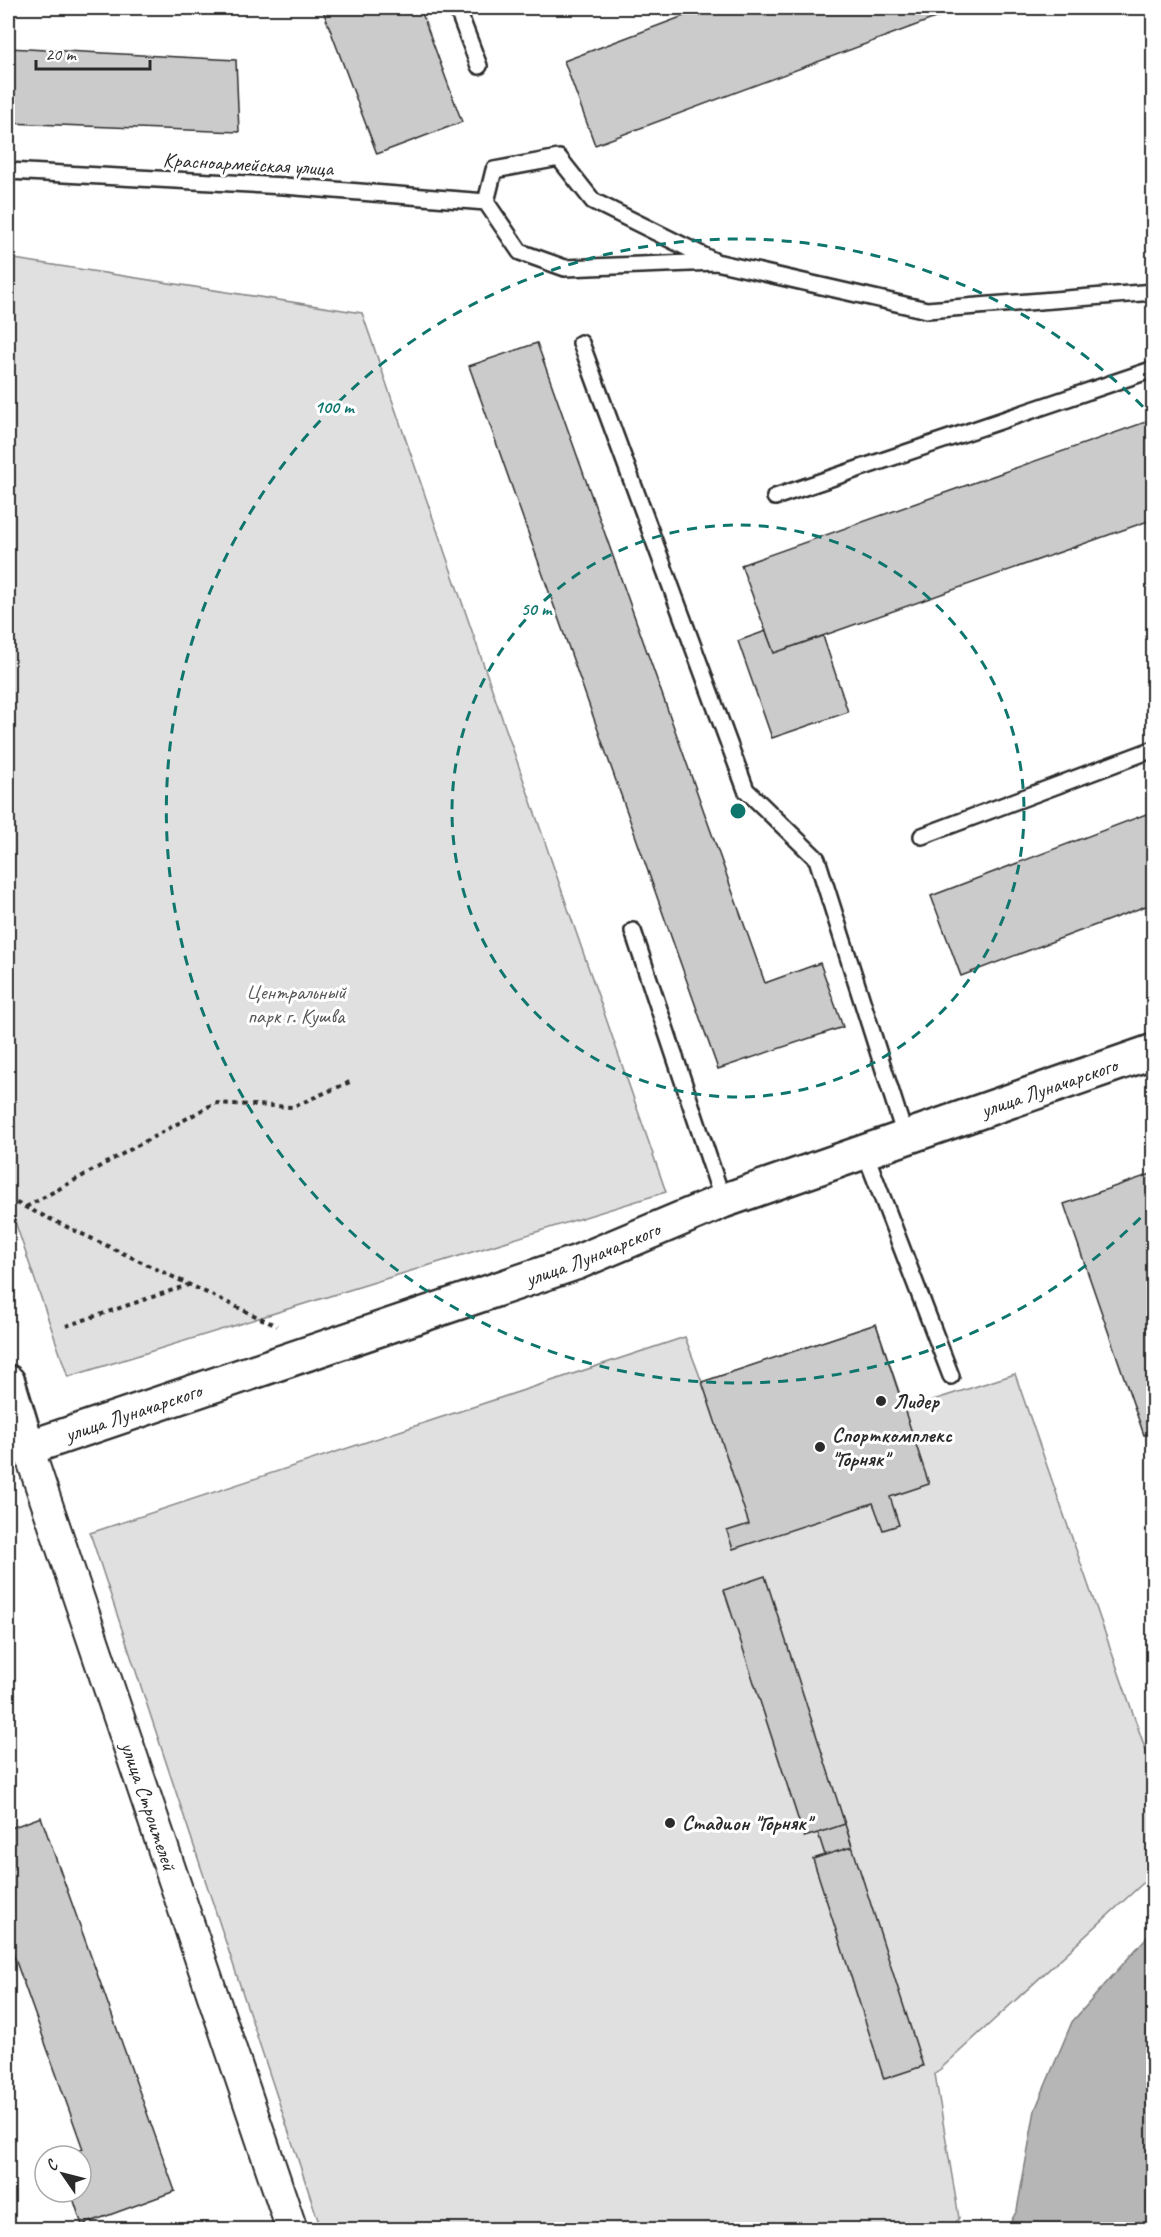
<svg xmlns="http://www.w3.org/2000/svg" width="1161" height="2237" viewBox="0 0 1161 2237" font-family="Caveat,sans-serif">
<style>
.green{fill:#e0e0e0;stroke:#868686;stroke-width:1.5}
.water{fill:#b6b6b6;stroke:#7e7e7e;stroke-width:1.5}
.building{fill:#cbcbcb;stroke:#2b2b2b;stroke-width:1.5}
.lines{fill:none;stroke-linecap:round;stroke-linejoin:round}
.service-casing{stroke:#2b2b2b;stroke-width:20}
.minor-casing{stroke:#2b2b2b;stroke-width:34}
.primary-casing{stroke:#2b2b2b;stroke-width:38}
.path{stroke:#2b2b2b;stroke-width:4;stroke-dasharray:4.5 4.5;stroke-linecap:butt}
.service{stroke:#fff;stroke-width:15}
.minor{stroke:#fff;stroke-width:30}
.primary{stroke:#fff;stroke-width:33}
.ring{fill:none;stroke:#0f766e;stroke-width:3;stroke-dasharray:10 8}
.poi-dot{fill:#2b2b2b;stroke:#fff;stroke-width:2}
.labels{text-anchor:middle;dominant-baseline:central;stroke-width:6;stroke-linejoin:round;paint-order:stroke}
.street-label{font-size:21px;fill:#2b2b2b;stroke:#fff}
.park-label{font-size:21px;fill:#585858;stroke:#fff}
.poi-label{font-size:21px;font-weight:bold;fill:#2b2b2b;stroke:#fff;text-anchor:start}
.centre{fill:#0f766e;stroke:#fff;stroke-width:3}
.ring-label{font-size:18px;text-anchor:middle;font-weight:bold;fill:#0f766e;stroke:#fff;stroke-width:6;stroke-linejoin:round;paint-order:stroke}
</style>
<rect width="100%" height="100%" fill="#fff"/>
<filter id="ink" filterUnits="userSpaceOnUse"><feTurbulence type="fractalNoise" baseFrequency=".0167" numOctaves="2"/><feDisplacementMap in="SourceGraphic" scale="12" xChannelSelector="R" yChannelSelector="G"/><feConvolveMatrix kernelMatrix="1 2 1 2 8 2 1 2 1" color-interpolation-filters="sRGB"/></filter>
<g filter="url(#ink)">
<!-- green -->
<path class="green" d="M8 258 362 313 666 1192 68 1377 8 1201Z
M876 1324 905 1409 1015 1374 1153 1771V1874L935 2074 959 2218 951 2229H321L90 1533 685 1337 702 1382Z"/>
<!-- water -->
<path class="water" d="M1153 1930V2229H1007L1017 2210 1035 2110 1072 2022Z"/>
<!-- building -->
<path class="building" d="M322 8H420L462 122 377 154Z
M705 8H962L595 145 564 61Z
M8 48 236 60 239 132 8 123Z
M537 343 765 983 820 963 843 1027 718 1069 469 366Z
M1154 419V519L774 653 741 565Z
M766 631 774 653 823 636 848 712 772 738 738 641Z
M1154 811V903L961 976 931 896Z
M1154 1173V1432L1144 1435 1064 1204Z
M876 1324 929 1484 890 1497 899 1525 883 1530 873 1503 733 1549 727 1531 749 1524 702 1382Z
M765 1576 923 2066 884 2079 813 1859 825 1855 818 1833 804 1837 724 1590Z
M8 1606 14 1630 8 1632Z
M41 1817 175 2191 82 2225 71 2192H81V2156H65L83 2149 8 1939V1829Z
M845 1824 852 1847 825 1855 818 1833Z"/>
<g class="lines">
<!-- service casing -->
<g class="service-casing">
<path id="service" d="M457 8 479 66
M8 171 284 186 486 202
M716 262 565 268 520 252 486 202 494 170 559 158 593 201 716 262 927 310 1154 292
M581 343 746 790 817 859 905 1136
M775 497 1154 369
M922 836 1154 749
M633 931 723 1201
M864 1150 951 1376"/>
</g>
<!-- minor casing -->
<g class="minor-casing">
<g id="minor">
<path id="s1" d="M28 1448 292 2230"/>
</g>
</g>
<!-- primary casing -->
<g class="primary-casing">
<g id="primary">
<path id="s2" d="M8 1382 28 1448 578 1262 723 1201 1154 1051"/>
</g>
</g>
<!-- path -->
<path class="path" d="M8 1199 277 1326
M26 1207 215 1103 292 1107 350 1082
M66 1326 188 1285"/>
<!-- service -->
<use href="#service" class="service"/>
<!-- minor -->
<use href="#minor" class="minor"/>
<!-- primary -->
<use href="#primary" class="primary"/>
</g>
</g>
<!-- distance rings -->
<g class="ring">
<circle cx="738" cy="811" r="286"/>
<path d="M1153 1205A572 572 0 1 1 1153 417"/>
</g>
<!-- markers -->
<g class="poi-dot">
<circle cx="881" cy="1401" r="6"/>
<circle cx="820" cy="1447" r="6"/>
<circle cx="670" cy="1823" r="6"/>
</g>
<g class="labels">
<!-- street labels -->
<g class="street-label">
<text transform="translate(248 164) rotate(3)">Красноармейская улица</text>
<text stroke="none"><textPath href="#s2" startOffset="1152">улица Луначарского</textPath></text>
<text stroke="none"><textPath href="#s2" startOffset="666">улица Луначарского</textPath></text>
<text stroke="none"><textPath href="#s2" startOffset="180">улица Луначарского</textPath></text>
<text stroke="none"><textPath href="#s1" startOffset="378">улица Строителей</textPath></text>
</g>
<!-- park labels -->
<g class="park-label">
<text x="296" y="992">Центральный<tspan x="296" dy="24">парк г. Кушва</tspan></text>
</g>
<!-- poi labels -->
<g class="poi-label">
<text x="893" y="1401">Лидер</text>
<text x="832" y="1435">Спорткомплекс<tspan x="832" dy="24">"Горняк"</tspan></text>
<text x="682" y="1823">Стадион "Горняк"</text>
</g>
</g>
<circle cx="738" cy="811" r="9" class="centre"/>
<g class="ring-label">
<text x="334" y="413">100 m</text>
<text x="536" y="615">50 m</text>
</g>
<!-- margin -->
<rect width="1161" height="2237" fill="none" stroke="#fff" stroke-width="30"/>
<rect x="15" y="15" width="1131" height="2207" fill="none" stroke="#2b2b2b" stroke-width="2" filter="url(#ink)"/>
<!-- north arrow -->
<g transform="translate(63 2174) rotate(305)"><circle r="28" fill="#ffffff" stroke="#aaaaaa" stroke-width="1.5"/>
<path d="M0-4.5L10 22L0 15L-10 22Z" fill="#2b2b2b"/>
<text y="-9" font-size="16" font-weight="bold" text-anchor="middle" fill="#2b2b2b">С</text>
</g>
<!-- scale -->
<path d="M36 60v9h114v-9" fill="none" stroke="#2b2b2b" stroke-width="3"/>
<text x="45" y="60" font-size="18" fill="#2b2b2b" stroke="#ffffff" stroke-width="4.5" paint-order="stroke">20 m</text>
</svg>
